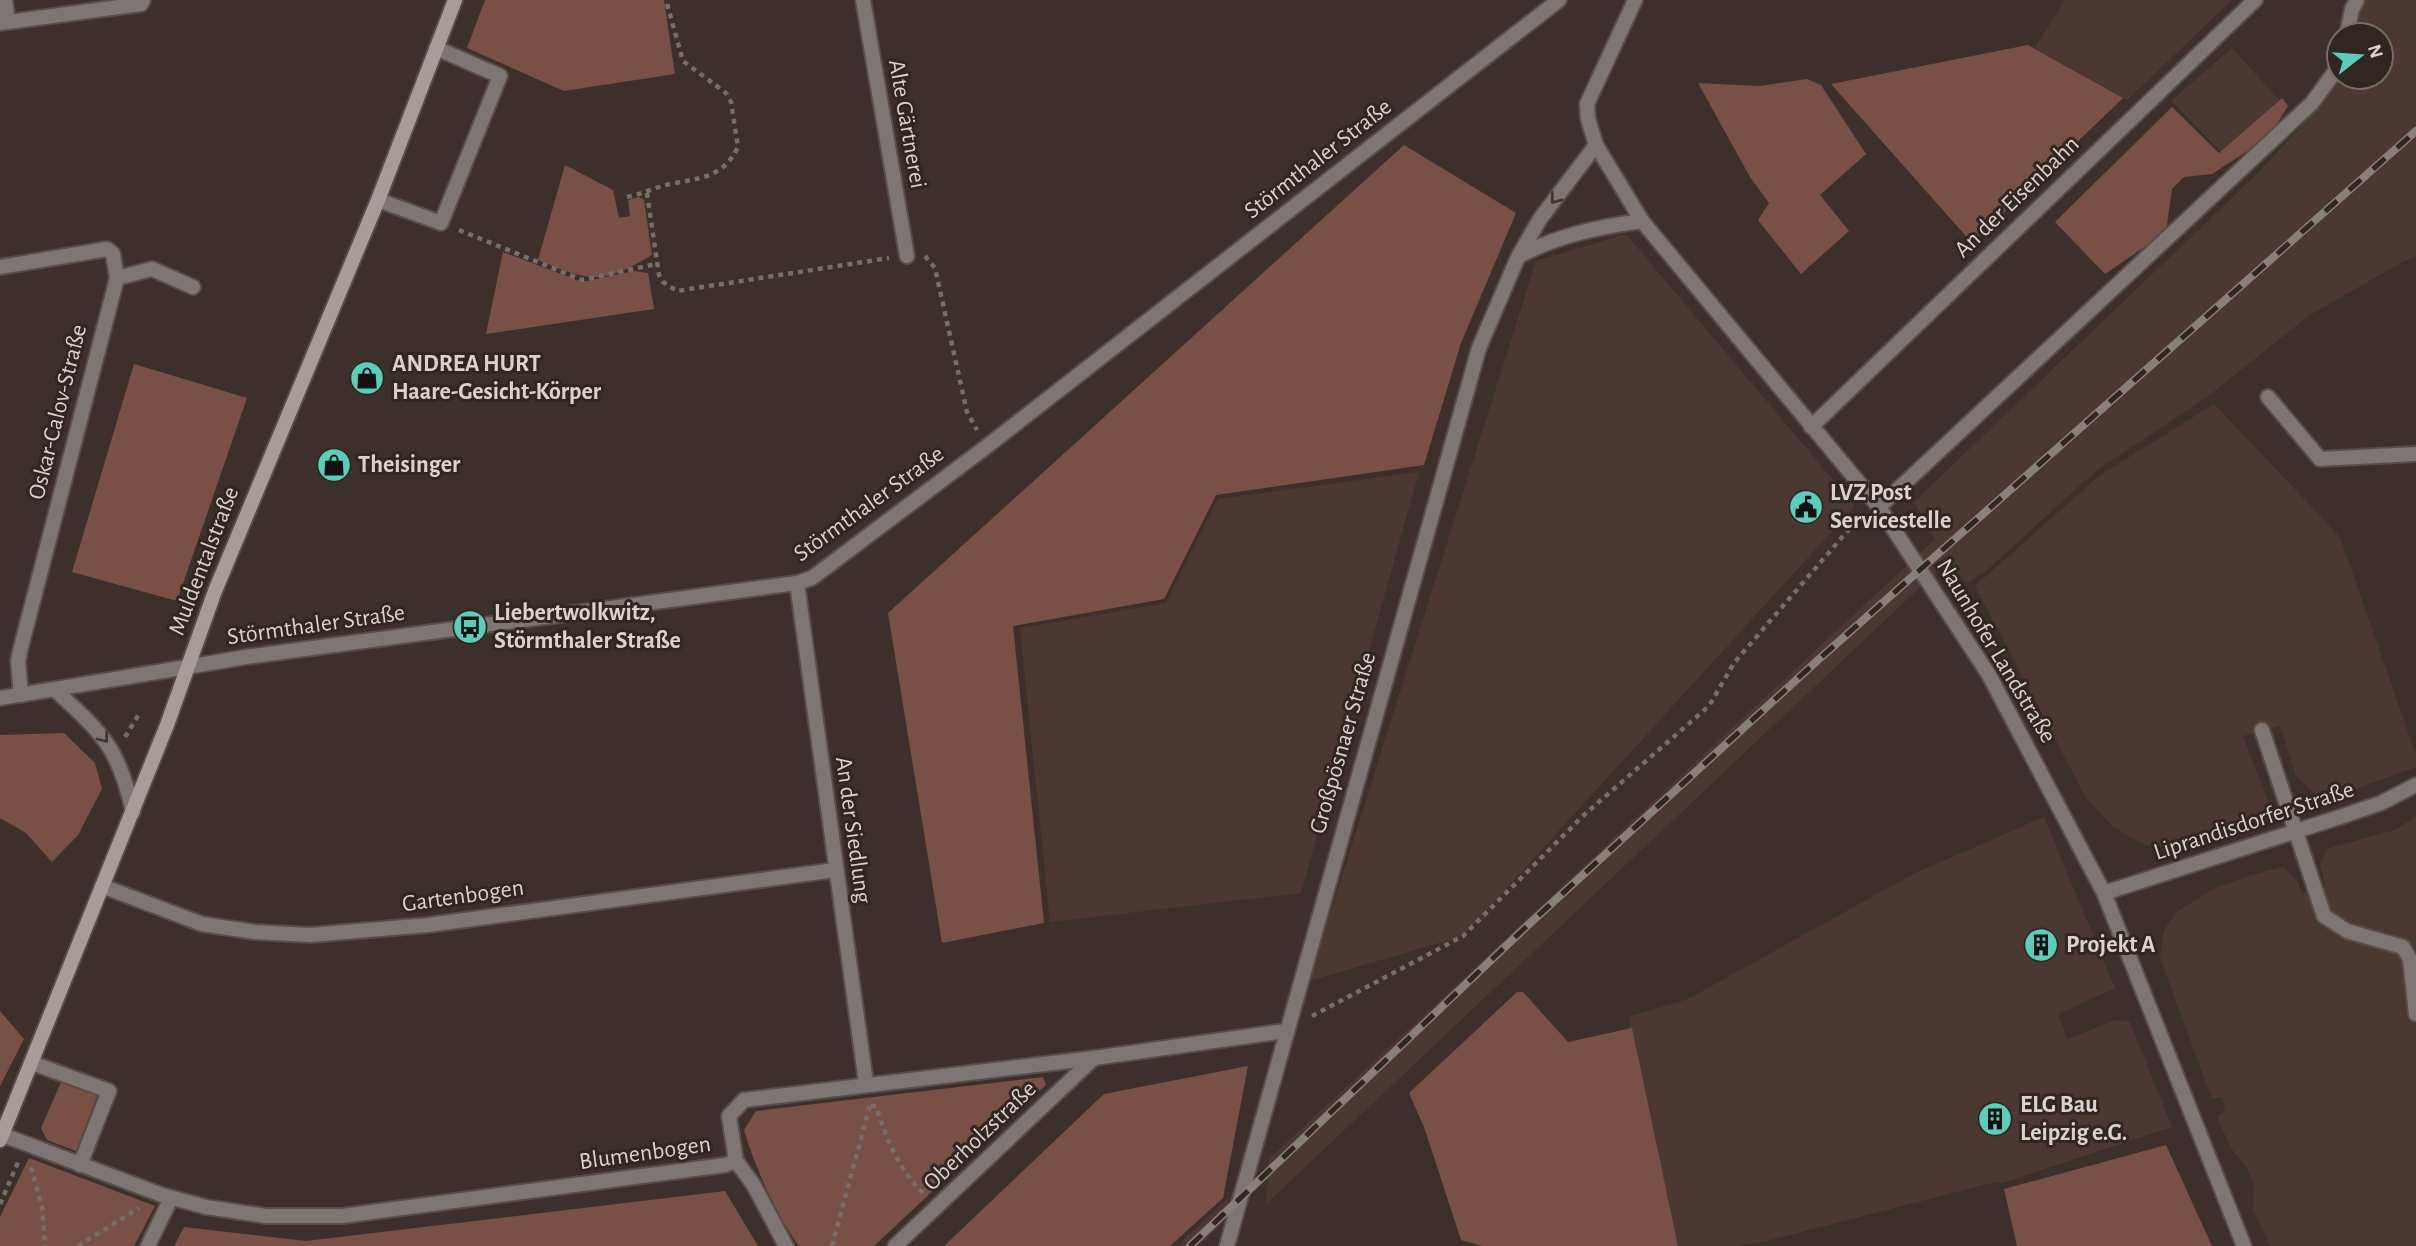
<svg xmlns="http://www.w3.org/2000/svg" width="2416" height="1246" viewBox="0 0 2416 1246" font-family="'Alegreya Sans',sans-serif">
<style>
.built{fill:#4c3832}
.green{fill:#795045}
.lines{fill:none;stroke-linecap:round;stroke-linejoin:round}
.service-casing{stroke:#594d49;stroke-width:18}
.minor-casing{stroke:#594d49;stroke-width:18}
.tertiary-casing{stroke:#594d49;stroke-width:18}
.secondary-casing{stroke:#594d49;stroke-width:18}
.path{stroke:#786d69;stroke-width:4.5;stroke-dasharray:5 5;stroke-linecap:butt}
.service{stroke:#7d7674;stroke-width:14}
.minor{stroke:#7d7674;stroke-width:14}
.tertiary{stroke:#7d7674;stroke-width:14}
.secondary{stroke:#a79c99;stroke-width:14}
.rail-casing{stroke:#897f7b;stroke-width:8}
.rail{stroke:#322622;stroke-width:5;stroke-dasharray:16;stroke-linecap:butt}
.oneway{stroke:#413632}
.labels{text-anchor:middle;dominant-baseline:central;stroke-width:6;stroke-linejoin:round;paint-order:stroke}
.street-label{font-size:24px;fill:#dad2cf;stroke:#322622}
.poi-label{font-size:24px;font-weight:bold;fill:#dad2cf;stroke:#322622;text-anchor:start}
</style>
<rect width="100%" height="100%" fill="#3d302c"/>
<!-- built -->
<path class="built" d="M2065 0H2232L2127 100 2035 48Z
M2351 0H2416V257L2402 262 2310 315 2207 397 2097 470 1987 570 1966 584 1949 560 1266 1204 1269 1159 1935 539 1914 502 2260 171 2318 108 2342 77H2381V35H2355L2340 18Z
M2232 48 2279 100 2221 152 2171 101Z
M1626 234 1855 506 1463 936 1309 981 1536 261Z
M2214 404 2340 537 2416 755V767L2330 798 2318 797 2296 776 2280 726 2243 736 2274 817 2187 847 2146 846 2113 827 2086 798 1975 586 2099 476Z
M1419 472 1301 893 1050 922 1020 628 1166 603 1218 499Z
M2416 816V1246H2270L2253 1209 2254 1184 2248 1170 2231 1148 2217 1117 2226 1110 2221 1097 2212 1099 2160 958 2164 930 2178 911 2213 889 2251 875 2283 867 2297 880 2302 893 2325 886 2320 864 2326 849 2395 830Z
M2044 817 2115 988 2058 1014 2067 1039 2116 1020 2130 1022 2172 1127 2002 1183 1995 1182 1766 1241 1737 1246H1678L1629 1017 1688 999 1915 873Z
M1228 1198V1218L1199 1246H1177Z"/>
<!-- green -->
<path class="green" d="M485 0H664L675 74 564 91 467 48Z
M2028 45 2123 98 1972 243 1831 84Z
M1807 79 1821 85 1866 154 1820 195 1849 231 1801 274 1758 220 1769 203 1750 177 1698 83 1760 86Z
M2282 98 2288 106 2277 124 2249 150 2212 174 2184 177 2172 189 2166 232 2105 274 2055 222 2172 107 2219 153Z
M1404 145 1516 213 1461 343 1424 465 1216 495 1164 599 1013 626 1044 923 942 943 888 613Z
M565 165 613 190 619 218 630 216 628 200 639 197 644 200 652 255C602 285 590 282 538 260Z
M503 252 582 282 634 271 648 273 654 309 486 334Z
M134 364 247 398 177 601 72 572Z
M64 733 95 763 102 789 78 835 52 862 26 833 0 818V735Z
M1517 992H1523L1568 1042 1632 1028 1678 1246H1482L1461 1240 1424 1127 1409 1093Z
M0 1011 24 1039 0 1086Z
M1248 1066 1223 1198 1170 1246H944L1104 1094Z
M1043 1077 1046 1085 874 1246H799C775 1212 756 1170 744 1130L756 1111Z
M62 1080 98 1094 76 1151 47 1140 41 1128Z
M2166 1145 2212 1246H2017L2004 1189Z
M29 1158 155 1206 134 1246H0V1217Z
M725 1191 758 1246H174L184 1227 306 1241Z"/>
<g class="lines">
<!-- service casing -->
<g class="service-casing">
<path id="service" d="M5 0 8 22
M2347 35 2352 9 2357 0
M378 200 441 223 500 76 436 48
M117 278 152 269 193 287
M2268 397 2320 459 2416 454
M1879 507 2312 103 2339 66
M2262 730 2324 916 2347 931 2403 947 2410 959 2416 1014
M32 1063 109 1091 80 1165"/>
</g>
<!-- minor casing -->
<g class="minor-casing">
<path id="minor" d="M863 0 907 256
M0 23 141 4 143 0
M1519 256C1559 235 1598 227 1642 221
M0 267 107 249 113 254 117 278 21 647 18 661 21 695
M1811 427 2255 0
M797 583 866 1083
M55 690C103 734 119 748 133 812
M0 698 187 667
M102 886 202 924 255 932 310 935 428 925 835 870
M3 1135 162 1195 206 1207 266 1216H342L725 1165 736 1161
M148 1246 171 1198
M786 1246 753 1184 736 1161 729 1116 744 1100 1094 1058 1285 1031
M895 1246 1094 1058
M1227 1246 1479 348 1518 257 1540 219 1596 145"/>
</g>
<!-- tertiary casing -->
<g class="tertiary-casing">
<path id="tertiary" d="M1635 0 1587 104 1588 119 1596 145 1642 221 1879 507 1989 675 2104 893 2244 1246
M187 667 246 657 797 583 812 578 986 447 1559 0
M2104 893 2340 817 2381 803 2416 785"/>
</g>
<!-- secondary casing -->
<g class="secondary-casing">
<path id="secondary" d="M0 1140 167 725 215 591 378 200 455 0"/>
</g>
<!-- path -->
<path class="path" d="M647 193 659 275 663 282 677 291 889 258
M627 197C642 194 656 187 670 184 700 178 723 178 738 147L731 102 726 93 683 61 666 0
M459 230 582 280 656 264
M925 256 935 268 967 412 977 430
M125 737 139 714
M1312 1016 1463 936 1584 815 1709 706 1734 663 1862 514
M871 1106H876C887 1140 898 1169 924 1194
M31 1167 42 1207 45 1246
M0 1204 19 1160
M78 1246 139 1208
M832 1246 870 1105"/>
<!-- service -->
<use href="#service" class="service"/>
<!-- minor -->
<use href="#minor" class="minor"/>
<!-- tertiary -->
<use href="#tertiary" class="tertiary"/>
<!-- secondary -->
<use href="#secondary" class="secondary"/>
<!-- rail casing -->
<g class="rail-casing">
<path id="rail" d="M1190 1246 1528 925 1818 660 2416 131"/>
</g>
<!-- rail -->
<use href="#rail" class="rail"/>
</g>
<!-- one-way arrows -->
<defs><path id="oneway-chevron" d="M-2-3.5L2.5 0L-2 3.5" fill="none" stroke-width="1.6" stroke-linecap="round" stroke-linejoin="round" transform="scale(1.75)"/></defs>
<g class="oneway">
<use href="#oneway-chevron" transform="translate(1555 199) rotate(127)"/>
<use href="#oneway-chevron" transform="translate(104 738) rotate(52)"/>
</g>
<!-- icons -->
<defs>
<g id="shop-disc" transform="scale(1.75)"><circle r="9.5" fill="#5bcebb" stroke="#322622"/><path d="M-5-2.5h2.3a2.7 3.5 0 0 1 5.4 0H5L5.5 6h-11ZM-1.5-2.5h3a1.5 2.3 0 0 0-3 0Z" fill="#111"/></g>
<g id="civic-disc" transform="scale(1.75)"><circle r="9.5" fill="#5bcebb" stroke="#322622"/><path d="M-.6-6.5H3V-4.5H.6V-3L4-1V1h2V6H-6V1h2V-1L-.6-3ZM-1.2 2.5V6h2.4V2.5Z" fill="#111"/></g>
<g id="bus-disc" transform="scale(1.75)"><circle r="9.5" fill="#5bcebb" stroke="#322622"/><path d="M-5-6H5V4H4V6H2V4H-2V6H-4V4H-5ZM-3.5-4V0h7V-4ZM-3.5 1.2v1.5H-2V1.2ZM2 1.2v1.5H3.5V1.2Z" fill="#111"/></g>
<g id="building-disc" transform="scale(1.75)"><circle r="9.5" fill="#5bcebb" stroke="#322622"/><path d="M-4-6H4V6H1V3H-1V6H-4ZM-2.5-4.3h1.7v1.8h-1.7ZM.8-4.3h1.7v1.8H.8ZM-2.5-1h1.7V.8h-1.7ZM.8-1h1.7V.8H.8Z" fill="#111"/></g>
</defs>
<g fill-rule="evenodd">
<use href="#shop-disc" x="367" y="378"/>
<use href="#shop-disc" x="334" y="465"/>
<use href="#civic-disc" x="1806" y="507"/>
<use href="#bus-disc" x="470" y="627"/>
<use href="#building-disc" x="2041" y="945"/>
<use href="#building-disc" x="1995" y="1119"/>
</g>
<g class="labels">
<!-- street labels -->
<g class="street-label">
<text transform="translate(907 124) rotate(80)">Alte Gärtnerei</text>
<text transform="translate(1318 159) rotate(-38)">Störmthaler Straße</text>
<text transform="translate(2017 197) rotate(-44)">An der Eisenbahn</text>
<text transform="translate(58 412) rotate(-76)">Oskar-Calov-Straße</text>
<text transform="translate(869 504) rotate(-36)">Störmthaler Straße</text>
<text transform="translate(204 561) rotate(-69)">Muldentalstraße</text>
<text transform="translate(316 625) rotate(-8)">Störmthaler Straße</text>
<text transform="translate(1996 651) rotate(59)">Naunhofer Landstraße</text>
<text transform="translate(1343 743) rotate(-74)">Großpösnaer Straße</text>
<text transform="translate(2254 821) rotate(-18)">Liprandisdorfer Straße</text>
<text transform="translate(853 830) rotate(82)">An der Siedlung</text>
<text transform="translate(463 896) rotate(-8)">Gartenbogen</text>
<text transform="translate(980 1136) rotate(-44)">Oberholzstraße</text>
<text transform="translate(645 1153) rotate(-8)">Blumenbogen</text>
</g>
<!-- poi labels -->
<g class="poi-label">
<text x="392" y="364">ANDREA HURT<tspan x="392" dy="28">Haare-Gesicht-Körper</tspan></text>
<text x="358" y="465">Theisinger</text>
<text x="1830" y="493">LVZ Post<tspan x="1830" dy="28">Servicestelle</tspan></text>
<text x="494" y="613">Liebertwolkwitz,<tspan x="494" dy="28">Störmthaler Straße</tspan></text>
<text x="2066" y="945">Projekt A</text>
<text x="2020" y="1105">ELG Bau<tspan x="2020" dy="28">Leipzig e.G.</tspan></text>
</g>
</g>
<!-- north arrow -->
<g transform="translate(2360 56) rotate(73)"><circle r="33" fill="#322622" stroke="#756b67" stroke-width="2"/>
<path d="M0-5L12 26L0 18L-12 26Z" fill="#5bcebb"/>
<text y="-10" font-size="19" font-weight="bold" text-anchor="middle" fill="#dad2cf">N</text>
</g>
</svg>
